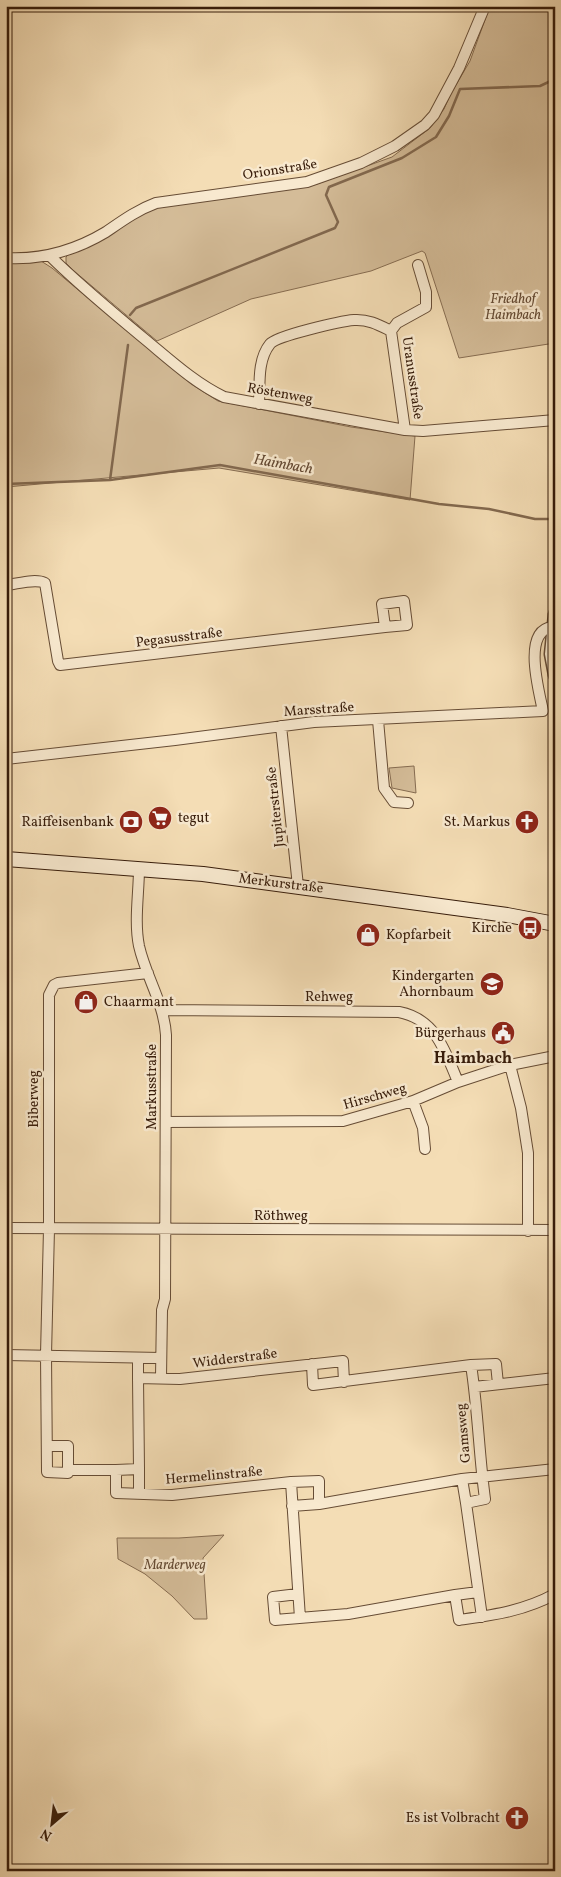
<svg xmlns="http://www.w3.org/2000/svg" width="561" height="1877" viewBox="0 0 561 1877" font-family="Vollkorn,serif">
<style>
.green{fill:#d4bc98;stroke:#866c51}
.lines{fill:none;stroke-linecap:round;stroke-linejoin:round}
.stream{stroke:#82684e;stroke-width:2.5}
.minor-casing{stroke:#664c35;stroke-width:12}
.tertiary-casing{stroke:#664c35;stroke-width:15}
.secondary-casing{stroke:#371c0a;stroke-width:16}
.minor{stroke:#f8e9cf;stroke-width:10}
.tertiary{stroke:#f8e9cf;stroke-width:12}
.secondary{stroke:#f8e9cf;stroke-width:14}
.labels{text-anchor:middle;dominant-baseline:central;stroke-width:5;stroke-linejoin:round;paint-order:stroke}
.street-label{font-size:14px;fill:#371c0a;stroke:#f8e9cf}
.park-label{font-size:14px;font-style:italic;fill:#664c35;stroke:#f8e9cf}
.poi-label{font-size:14px;fill:#371c0a;stroke:#f8e9cf;text-anchor:end}
.water-label{font-size:15px;font-style:italic;fill:#634832;stroke:#f8e9cf}
.quarter-label{font-size:16px;font-weight:bold;fill:#371c0a;stroke:#f8e9cf}
</style>
<rect width="100%" height="100%" fill="#f4ddb5"/>
<filter id="stains"><feTurbulence type="fractalNoise" baseFrequency=".004" numOctaves="4"/><feColorMatrix values="0 0 0 0 .2 0 0 0 0 .09 0 0 0 0 .02 0 0 0 .5 -.17"/></filter>
<radialGradient id="worn" r=".72"><stop offset=".6" stop-color="#630" stop-opacity="0"/><stop offset="1" stop-color="#630" stop-opacity=".3"/></radialGradient>
<!-- green -->
<path class="green" d="M490 6H555L552 108V236L555 273V343L459 358 425 253 422 251 371 271 251 299 157 341 74 271 66 263V257L70 253 155 207 317 184 392 157 430 128 444 109 450 95 470 61Z
M6 261H41L52 268 191 384 218 401 351 427 415 436 410 500 219 468 6 487Z
M414 766 416 793 392 788 389 768Z
M224 1535 203 1558 207 1619H194L172 1596 145 1574 118 1559 117 1538H179Z"/>
<g class="lines">
<!-- stream -->
<path class="stream" d="M130 315 136 308 335 228 338 222 326 195 329 187 402 158 436 137 449 116 460 89 540 86 555 79
M110 480 128 345
M6 484 110 480 220 465 439 504 489 509 535 519H555"/>
<!-- minor casing -->
<g class="minor-casing">
<path id="minor" d="M49 255C78 284 110 310 141 336 168 358 193 382 224 397L405 430 423 431 555 420
M6 258C41 260 76 250 106 232 122 221 137 210 156 203L307 182 361 163 395 146 425 125 434 115 459 68 485 6
M259 404C260 385 257 360 270 344 276 336 341 321 354 320 368 319 379 325 391 331
M405 430 391 331 397 323 426 307V292L418 265
M6 585C17 584 35 578 45 583L58 661 60 665 385 627
M404 601 407 625 385 627 382 604Z
M378 720 384 788 394 802 408 803
M281 726 298 886
M6 759 175 740 314 722 543 711C539 691 522 631 552 627
M139 868C139 893 134 921 139 946 146 977 164 1003 166 1035L165 1299 162 1310 161 1377
M163 1010 399 1012C436 1019 445 1051 458 1082
M510 1065 521 1108 528 1153V1231
M413 1101 423 1128 425 1149
M166 1122 343 1121 413 1101 458 1082 510 1065 555 1056
M6 1228 555 1230
M6 1355 161 1358
M138 1358V1378L180 1379 343 1361 344 1382
M312 1364 313 1385 471 1365
M138 1378 139 1469
M498 1384 496 1364 471 1365C478 1410 479 1455 485 1499L466 1503 462 1479 555 1469
M474 1387 555 1378
M47 1446H68V1473L47 1472 46 1355 49 1229V995L54 985 58 983 148 973
M68 1470H116
M139 1493V1469L116 1470V1493L172 1495 291 1482
M466 1503 482 1617
M292 1506 319 1504 462 1479
M478 1592 455 1595 459 1620C493 1615 524 1611 555 1594
M298 1594 273 1597 275 1620 348 1614 455 1595
M300 1618 291 1482 319 1481V1504"/>
</g>
<!-- tertiary casing -->
<g class="tertiary-casing">
<path id="tertiary" d="M555 614 551 654 555 675"/>
</g>
<!-- secondary casing -->
<g class="secondary-casing">
<path id="secondary" d="M6 859 203 874 507 915 555 924"/>
</g>
<!-- minor -->
<use href="#minor" class="minor"/>
<!-- tertiary -->
<use href="#tertiary" class="tertiary"/>
<!-- secondary -->
<use href="#secondary" class="secondary"/>
</g>
<!-- icons -->
<defs>
<g id="supermarket-disc" transform="scale(1.25)"><circle r="9.5" fill="#8f2418" stroke="#f8e9cf"/><path d="M-6-5.5h2.5l.6 2H6L4.5 2H-2.5L-4.4-4H-6ZM-1.5 3.2a1.3 1.3 0 1 0 .1 0ZM3 3.2a1.3 1.3 0 1 0 .1 0Z" fill="#fff"/></g>
<g id="bank-disc" transform="scale(1.25)"><circle r="9.5" fill="#8f2418" stroke="#f8e9cf"/><path d="M-6-4H6V4H-6ZM0-2.3a2.3 2.3 0 1 0 0 4.6a2.3 2.3 0 1 0 0-4.6Z" fill="#fff"/></g>
<g id="church-disc" transform="scale(1.25)"><circle r="9.5" fill="#8f2418" stroke="#f8e9cf"/><path d="M-1.2-6h2.4v3.5h3.3v2.4h-3.3V6h-2.4V-.1h-3.3v-2.4h3.3Z" fill="#fff"/></g>
<g id="bus-disc" transform="scale(1.25)"><circle r="9.5" fill="#8f2418" stroke="#f8e9cf"/><path d="M-5-6H5V4H4V6H2V4H-2V6H-4V4H-5ZM-3.5-4V0h7V-4ZM-3.5 1.2v1.5H-2V1.2ZM2 1.2v1.5H3.5V1.2Z" fill="#fff"/></g>
<g id="shop-disc" transform="scale(1.25)"><circle r="9.5" fill="#8f2418" stroke="#f8e9cf"/><path d="M-5-2.5h2.3a2.7 3.5 0 0 1 5.4 0H5L5.5 6h-11ZM-1.5-2.5h3a1.5 2.3 0 0 0-3 0Z" fill="#fff"/></g>
<g id="school-disc" transform="scale(1.25)"><circle r="9.5" fill="#8f2418" stroke="#f8e9cf"/><path d="M0-5L7-2L0 1L-7-2ZM-4 1L0 2.5L4 1V4Q0 6-4 4Z" fill="#fff"/></g>
<g id="civic-disc" transform="scale(1.25)"><circle r="9.5" fill="#8f2418" stroke="#f8e9cf"/><path d="M-.6-6.5H3V-4.5H.6V-3L4-1V1h2V6H-6V1h2V-1L-.6-3ZM-1.2 2.5V6h2.4V2.5Z" fill="#fff"/></g>
</defs>
<g fill-rule="evenodd">
<use href="#supermarket-disc" x="160" y="818"/>
<use href="#bank-disc" x="131" y="822"/>
<use href="#church-disc" x="527" y="822"/>
<use href="#bus-disc" x="530" y="928"/>
<use href="#shop-disc" x="368" y="935"/>
<use href="#school-disc" x="492" y="984"/>
<use href="#shop-disc" x="86" y="1002"/>
<use href="#civic-disc" x="503" y="1033"/>
<use href="#church-disc" x="517" y="1818"/>
</g>
<g class="labels">
<!-- street labels -->
<g class="street-label">
<text transform="translate(280 170) rotate(-9)">Orionstraße</text>
<text transform="translate(412 378) rotate(82)">Uranusstraße</text>
<text transform="translate(280 394) rotate(10)">Röstenweg</text>
<text transform="translate(179 638) rotate(-7)">Pegasusstraße</text>
<text transform="translate(319 710) rotate(-4)">Marsstraße</text>
<text transform="translate(276 807) rotate(-96)">Jupiterstraße</text>
<text transform="translate(281 884) rotate(7)">Merkurstraße</text>
<text x="329" y="997">Rehweg</text>
<text transform="translate(152 1087) rotate(-90)">Markusstraße</text>
<text transform="translate(375 1097) rotate(-16)">Hirschweg</text>
<text transform="translate(34 1099) rotate(-90)">Biberweg</text>
<text x="281" y="1216">Röthweg</text>
<text transform="translate(235 1359) rotate(-7)">Widderstraße</text>
<text transform="translate(464 1433) rotate(-95)">Gamsweg</text>
<text transform="translate(214 1476) rotate(-5)">Hermelinstraße</text>
</g>
<!-- park labels -->
<g class="park-label">
<text x="513" y="299">Friedhof<tspan x="513" dy="16">Haimbach</tspan></text>
<text x="175" y="1565">Marderweg</text>
</g>
<!-- poi labels -->
<g class="poi-label">
<text x="178" y="818" text-anchor="start">tegut</text>
<text x="114" y="822">Raiffeisenbank</text>
<text x="510" y="822">St. Markus</text>
<text x="512" y="928">Kirche</text>
<text x="386" y="935" text-anchor="start">Kopfarbeit</text>
<text x="474" y="976">Kindergarten<tspan x="474" dy="16">Ahornbaum</tspan></text>
<text x="104" y="1002" text-anchor="start">Chaarmant</text>
<text x="486" y="1033">Bürgerhaus</text>
<text x="500" y="1818">Es ist Volbracht</text>
</g>
<!-- water labels -->
<g class="water-label">
<text transform="translate(283 465) rotate(10)">Haimbach</text>
</g>
<!-- quarter labels -->
<g class="quarter-label">
<text x="473" y="1059">Haimbach</text>
</g>
</g>
<!-- margin -->
<rect width="561" height="1877" fill="none" stroke="#f4ddb5" stroke-width="25"/>
<rect x="8" y="8" width="546" height="1862" fill="none" stroke="#371c0a" stroke-width="2.5"/>
<rect x="12" y="12" width="536" height="1852" fill="none" stroke="#371c0a"/>
<!-- north arrow -->
<g transform="translate(52 1824) rotate(208)" stroke="#f8e9cf" stroke-width="4" paint-order="stroke">
<path d="M0-4L9 19L0 12L-9 19Z" fill="#371c0a"/>
<text y="-8" font-size="14" font-weight="bold" text-anchor="middle" fill="#371c0a">N</text>
</g>
<rect width="100%" height="100%" filter="url(#stains)"/>
<rect width="100%" height="100%" fill="url(#worn)"/>
</svg>
